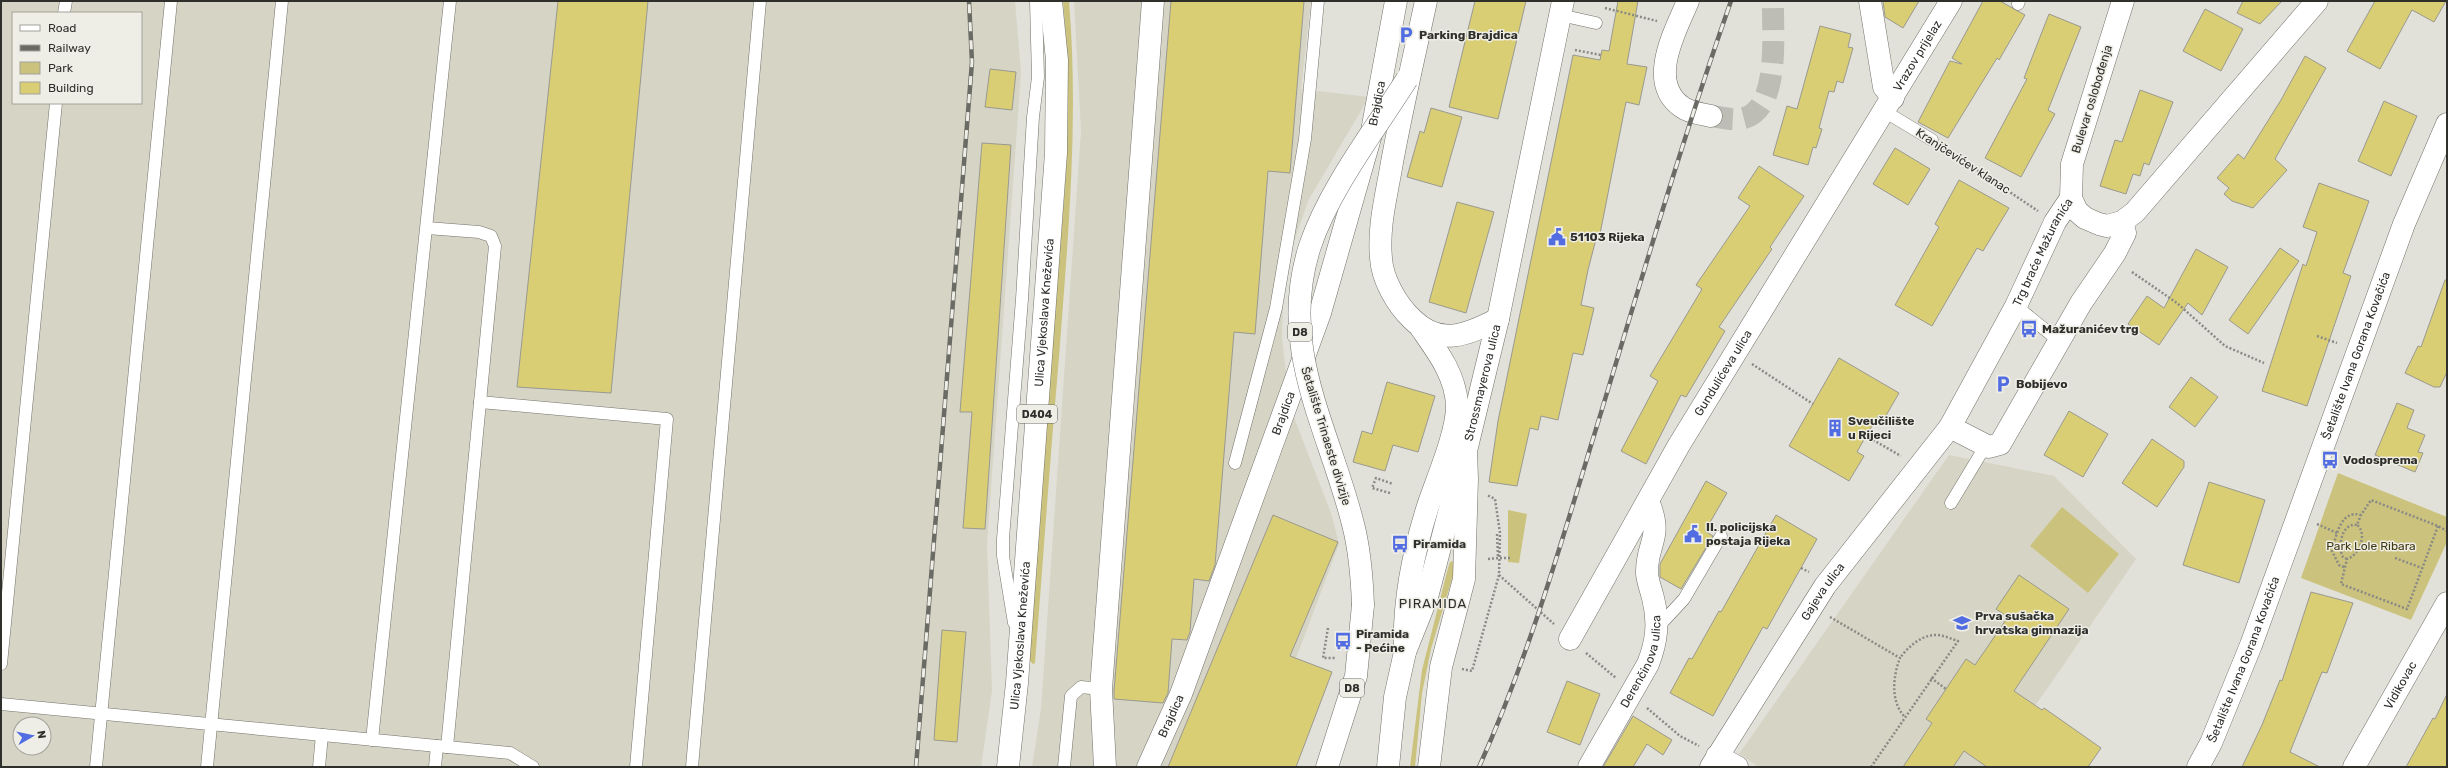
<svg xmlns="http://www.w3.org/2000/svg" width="2448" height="768" viewBox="0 0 2448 768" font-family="Rubik,sans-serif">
  <rect width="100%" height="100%" fill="#e1e1d9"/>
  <g fill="#d6d4c5" fill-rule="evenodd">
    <path d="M1,1H1015L1021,73L987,544L992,691L981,767H1ZM13,13H141V103H13ZM20,724H44V748H20Z"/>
    <polygon points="1074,1 1311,1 1301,89 1369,97 1308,201 1291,250 1283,295 1282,338 1290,407 1331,513 1339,544 1303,640 1253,767 1032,767 1041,709 1081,131"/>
    <polygon points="1949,455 2054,476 2136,559 2049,686 1991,767 1759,767 1739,754"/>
  </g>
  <g fill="#cbc27d">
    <path d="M1063,1H1069C1079,121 1068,238 1059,357C1050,459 1043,561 1035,663L1033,664L1030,661L1029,646L1065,185L1068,65Z"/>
    <polygon points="2338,473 2447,517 2447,542 2411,620 2301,578"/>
    <polygon points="2062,507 2119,554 2088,593 2030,546"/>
    <polygon points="1508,510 1527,514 1519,563 1508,562"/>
    <polygon points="1453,561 1454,572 1431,649 1422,693 1415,767 1410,767 1422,670 1448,568 1450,562"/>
  </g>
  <g fill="#dace74" stroke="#999991">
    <polygon points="558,1 648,1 611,393 517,387"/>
    <polygon points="1171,1 1304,1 1290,173 1268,171 1255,334 1234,332 1215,565 1209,581 1194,579 1190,632 1187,640 1172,639 1168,693 1163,703 1114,699 1114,691"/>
    <polygon points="1475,1 1526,1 1498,119 1449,107"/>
    <polygon points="1618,1 1638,1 1627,64 1647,67 1639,105 1626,102 1599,239 1596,239 1588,270 1581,305 1594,308 1583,355 1573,353 1558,420 1541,416 1538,430 1530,428 1517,486 1489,482 1498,421 1573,55 1600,60 1602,50 1609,51"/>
    <polygon points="1883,1 1919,1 1903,28 1885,17"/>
    <polygon points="1983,1 2000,1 2025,15 1999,60 1997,58 1948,138 1918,122 1950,61 1962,64 1952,58"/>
    <polygon points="2243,1 2282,1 2260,24 2237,13"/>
    <polygon points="2375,1 2446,1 2434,22 2412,10 2380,69 2347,51"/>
    <polygon points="2205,9 2243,29 2221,71 2183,51"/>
    <polygon points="2049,14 2081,27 2048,110 2055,114 2021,177 1985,158 2027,79 2024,78"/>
    <polygon points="1820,26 1851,34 1848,47 1853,48 1843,83 1837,81 1834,92 1829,91 1819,128 1822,129 1816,148 1813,147 1808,165 1773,155 1787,106 1797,109"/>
    <polygon points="2305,56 2326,68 2275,159 2287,170 2253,208 2232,201 2224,194 2229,188 2217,178 2238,154 2244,159 2281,100"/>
    <polygon points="990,69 1016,72 1012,110 985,107"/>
    <polygon points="2140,90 2173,102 2149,165 2144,163 2140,176 2133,174 2126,194 2100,186 2115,140 2122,142"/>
    <polygon points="2384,101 2417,116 2391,176 2358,161"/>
    <polygon points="1431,108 1462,117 1442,187 1407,177 1420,131 1424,133"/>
    <polygon points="982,143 1011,145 985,529 963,528 972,412 960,412"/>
    <polygon points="1895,148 1930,169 1908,205 1873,184"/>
    <polygon points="1759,166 1804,196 1770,247 1772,249 1719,327 1725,331 1686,397 1681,395 1646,464 1621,451 1658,381 1650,376 1702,289 1696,285 1750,206 1738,198"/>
    <polygon points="1959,180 2009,208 1983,251 1977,248 1932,326 1895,305 1939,227 1935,224"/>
    <polygon points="2319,183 2369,201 2343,273 2351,276 2307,406 2262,391 2303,264 2306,266 2317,232 2303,227"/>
    <polygon points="1457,202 1494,212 1466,313 1429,302"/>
    <polygon points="2280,248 2299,261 2248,334 2229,320"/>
    <polygon points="2196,249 2228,267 2202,315 2188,303 2159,345 2128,324 2147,296 2164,308"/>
    <polygon points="2445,280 2447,280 2447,372 2440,387 2434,387 2405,373 2418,346 2421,347"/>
    <polygon points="1839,358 1899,393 1884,419 1878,416 1866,436 1857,452 1864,456 1849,481 1789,446"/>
    <polygon points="2191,377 2218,397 2195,427 2169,407"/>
    <polygon points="1387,382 1435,396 1418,452 1393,445 1385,471 1353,462 1362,431 1372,434"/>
    <polygon points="2397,403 2414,410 2407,428 2425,435 2418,452 2423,453 2415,472 2375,455"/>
    <polygon points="2069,411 2108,434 2083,477 2044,455"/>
    <polygon points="2152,439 2184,461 2184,467 2157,507 2122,483"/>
    <polygon points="1706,481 1727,493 1705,531 1713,536 1681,589 1660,577 1660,564"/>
    <polygon points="2209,482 2265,500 2239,583 2183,565"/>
    <polygon points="1273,515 1338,542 1290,656 1332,672 1296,767 1168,767"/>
    <polygon points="1776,515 1817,539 1767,629 1763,627 1713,716 1670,693 1689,658 1692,659 1719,611 1721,612"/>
    <polygon points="2019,575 2069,609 2014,691 2042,710 2044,708 2101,748 2088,767 1987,767 1964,751 1953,767 1903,767 1932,723 1926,719 1966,659 1975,665 2008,617 1996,609"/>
    <polygon points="2311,592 2353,603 2327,673 2322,672 2290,752 2320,767 2242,767 2262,725 2280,680 2282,681"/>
    <polygon points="942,630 966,632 957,742 934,740"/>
    <polygon points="1567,681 1600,694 1580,745 1547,732"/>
    <polygon points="2447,694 2447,767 2406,767 2433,718 2435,719"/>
    <polygon points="1633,716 1672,740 1663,755 1647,744 1633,767 1603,767"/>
  </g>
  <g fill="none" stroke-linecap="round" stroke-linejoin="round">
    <path stroke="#bdbdb6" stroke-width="22" stroke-dasharray="22 11" stroke-linecap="butt" d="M1711,116C1720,117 1730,120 1739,119C1782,115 1772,30 1773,1"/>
    <g stroke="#73726b" stroke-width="13">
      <g id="service">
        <polyline points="2018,4 2019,1"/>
        <polyline points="64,13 66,1"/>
        <polyline points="1560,15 1596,23"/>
        <polyline points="1884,111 1932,140"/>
        <polyline points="427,228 479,232 491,236 495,246 447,747"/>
        <polyline points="2016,306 2059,341"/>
        <polyline points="480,402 667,419 636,767"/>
        <polyline points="1235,463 1276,308 1305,139 1318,1"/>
        <polyline points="1951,503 1986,445"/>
        <polyline points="1014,623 1003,556 1003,539 1022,299 1033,117 1038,77 1036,1"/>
        <polyline points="1658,627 1684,599 1721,536"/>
        <polyline points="1,664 56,103"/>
        <polyline points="1,704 510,753 533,767"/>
        <polyline points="372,740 450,1"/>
        <polyline points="96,767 171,1"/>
        <polyline points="207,767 282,1"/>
        <polyline points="319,767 322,735"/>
        <polyline points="435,767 437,746"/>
        <polyline points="692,767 760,1"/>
        <polyline points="1064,767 1071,696 1081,687 1101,689"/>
      </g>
    </g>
    <g stroke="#73726b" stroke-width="23">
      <g id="minor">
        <polyline points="1870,1 1884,87 1893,98"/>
        <polyline points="1950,427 1989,447 2000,444 2081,303 2115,253 2125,233 2122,222"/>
        <path id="s1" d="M1570,639L1679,445L1951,1"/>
        <polyline points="1717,756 1737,767"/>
        <polyline points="1105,767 1101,689 1153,1"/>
        <path id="s2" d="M1148,767L1181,694L1320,313L1372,131L1396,1"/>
        <path id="s3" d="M1589,767L1648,664C1657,641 1659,622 1653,598C1651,590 1648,582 1647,574C1646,542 1664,539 1648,501"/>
        <path id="s4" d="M1711,767L1825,586L1950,427L2016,306L2055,222L2071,198"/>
        <path id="s5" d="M2354,767L2447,603"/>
      </g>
    </g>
    <g stroke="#73726b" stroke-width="23">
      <g id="tertiary">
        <path d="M1688,1C1676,30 1646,82 1682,107C1690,113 1702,114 1711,116"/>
        <polyline points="2123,1 2072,164 2071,198 2077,211 2085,218 2099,224 2107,226 2122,222 2135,212 2317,1"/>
        <path id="s6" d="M2198,767L2211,743L2251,645L2404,224L2447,124"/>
      </g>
    </g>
    <g stroke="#73726b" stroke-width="23">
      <g id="secondary">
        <path d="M1405,652C1403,603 1413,553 1428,506C1437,479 1458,431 1457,404C1455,374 1437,351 1421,328"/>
        <polyline points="1388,767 1395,697 1405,652 1427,597 1463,459"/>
      </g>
    </g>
    <g stroke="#73726b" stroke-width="23">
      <g id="primary">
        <path d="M1426,1C1414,57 1401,112 1391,168C1386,197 1378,228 1381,258C1382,279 1397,305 1412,319C1440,347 1467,335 1498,319"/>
        <path id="s7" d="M1008,767L1017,683L1056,153L1057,60L1051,1"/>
        <polyline points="1327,767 1356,676 1363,605"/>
        <path id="s8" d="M1429,767L1441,667L1464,579L1467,479L1466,451L1498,319L1563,1"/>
      </g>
    </g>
    <g stroke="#8a8a85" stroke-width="2.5" stroke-dasharray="2 2" stroke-linecap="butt">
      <polyline points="1605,8 1657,21"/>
      <polyline points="1575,50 1601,55"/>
      <polyline points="1944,148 2038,211"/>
      <polyline points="2132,272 2177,303 2225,346 2264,363"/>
      <polyline points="2317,336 2337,343"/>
      <polyline points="1752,364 1813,404"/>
      <polyline points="1866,436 1901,456"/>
      <polyline points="1390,493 1372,488 1376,478 1393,484"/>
      <polyline points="2317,524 2337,533"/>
      <path d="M2438,526L2407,609L2341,584L2347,559C2359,556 2368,533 2357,525L2361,515L2371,500L2438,526L2447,531"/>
      <polyline points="1500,558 1511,558"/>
      <polyline points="2395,558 2422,568"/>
      <polyline points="1488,559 1498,558 1497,533"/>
      <path d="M2347,559L2343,557C2337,547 2342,522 2357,525"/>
      <path d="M2344,567L2339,565L2332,551C2336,537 2340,509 2361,515"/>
      <polyline points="1801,568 1809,572"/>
      <polyline points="1499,575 1554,624"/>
      <path d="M1830,617L1900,658C1893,676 1890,702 1905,717"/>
      <polyline points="1328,628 1323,658 1335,658"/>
      <polyline points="1586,653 1616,678"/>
      <polyline points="1462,669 1472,671 1499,575 1500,533 1495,499 1487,495"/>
      <polyline points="1931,678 1946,689"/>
      <polyline points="1647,708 1680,736 1699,746"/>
      <path d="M1871,767L1958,641C1951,639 1944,635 1936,635C1921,635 1908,647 1900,658"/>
    </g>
    <use href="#service" stroke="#fff" stroke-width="12"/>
    <use href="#minor" stroke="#fff" stroke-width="22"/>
    <use href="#tertiary" stroke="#fff" stroke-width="22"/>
    <use href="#secondary" stroke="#fff" stroke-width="22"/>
    <use href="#primary" stroke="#fff" stroke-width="22"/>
    <g stroke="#6b6b66" stroke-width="4.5">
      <g id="rail">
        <polyline points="916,767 972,62 969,1"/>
        <path d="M1479,767C1526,663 1559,551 1592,442C1637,295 1680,146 1731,1"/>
      </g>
    </g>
    <use href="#rail" stroke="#efeee6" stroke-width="3" stroke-dasharray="9" stroke-linecap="butt"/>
    <g stroke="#73726b" stroke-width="23" stroke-linecap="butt">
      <path id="primary-bridge" d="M1363,605C1362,578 1360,551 1353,524C1329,428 1277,348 1310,246C1329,189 1375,130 1407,79"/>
    </g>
    <use href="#primary-bridge" stroke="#fff" stroke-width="22"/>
  </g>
  <defs>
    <g id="parking-bare" transform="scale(1.38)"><path d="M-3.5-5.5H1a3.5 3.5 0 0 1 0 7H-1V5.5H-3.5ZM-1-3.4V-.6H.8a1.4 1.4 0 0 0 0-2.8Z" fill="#526ce1" stroke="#efeee6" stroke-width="2.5" paint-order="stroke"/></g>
    <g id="civic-bare" transform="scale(1.38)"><path d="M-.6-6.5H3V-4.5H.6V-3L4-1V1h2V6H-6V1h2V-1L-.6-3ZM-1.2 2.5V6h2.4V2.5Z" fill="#526ce1" stroke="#efeee6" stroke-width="2.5" paint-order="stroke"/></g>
    <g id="bus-bare" transform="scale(1.38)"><path d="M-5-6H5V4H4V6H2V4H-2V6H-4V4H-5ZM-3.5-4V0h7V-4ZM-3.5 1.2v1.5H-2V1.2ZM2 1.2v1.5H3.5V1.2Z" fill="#526ce1" stroke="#efeee6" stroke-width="2.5" paint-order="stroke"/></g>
    <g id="building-bare" transform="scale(1.38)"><path d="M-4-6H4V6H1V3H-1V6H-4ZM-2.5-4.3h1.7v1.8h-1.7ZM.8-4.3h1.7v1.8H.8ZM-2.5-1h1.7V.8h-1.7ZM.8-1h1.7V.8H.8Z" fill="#526ce1" stroke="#efeee6" stroke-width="2.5" paint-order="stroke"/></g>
    <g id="school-bare" transform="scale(1.38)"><path d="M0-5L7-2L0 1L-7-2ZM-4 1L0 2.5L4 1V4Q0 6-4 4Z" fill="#526ce1" stroke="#efeee6" stroke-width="2.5" paint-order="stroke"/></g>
  </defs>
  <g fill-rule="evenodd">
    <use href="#parking-bare" x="1406" y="35"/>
    <use href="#civic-bare" x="1557" y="237"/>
    <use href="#bus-bare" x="2029" y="329"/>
    <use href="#parking-bare" x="2003" y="384"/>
    <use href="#building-bare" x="1835" y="428"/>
    <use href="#bus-bare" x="2330" y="460"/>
    <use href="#civic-bare" x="1693" y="534"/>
    <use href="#bus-bare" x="1400" y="544"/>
    <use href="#school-bare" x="1962" y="623"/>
    <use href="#bus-bare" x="1343" y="641"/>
  </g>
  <g text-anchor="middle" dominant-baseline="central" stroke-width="3" stroke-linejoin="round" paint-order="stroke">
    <g fill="#efeee6" stroke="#696864" stroke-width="1">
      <rect x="1288" y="323" width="24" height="18" rx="3"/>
      <rect x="1017" y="405" width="40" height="18" rx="3"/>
      <rect x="1340" y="679" width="24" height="18" rx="3"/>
    </g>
    <g font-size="11" font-weight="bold" fill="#2f2f2c">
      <text x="1300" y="332">D8</text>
      <text x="1037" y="414">D404</text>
      <text x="1352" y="688">D8</text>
    </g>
    <g font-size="12" font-weight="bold" fill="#2f2f2c" stroke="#efeee6" text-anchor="start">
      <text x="1419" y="35">Parking Brajdica</text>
      <text x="1570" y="237">51103 Rijeka</text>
      <text x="2042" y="329">Mažuranićev trg</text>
      <text x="2016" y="384">Bobijevo</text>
      <text x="1848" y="421">Sveučilište<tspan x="1848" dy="14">u Rijeci</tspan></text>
      <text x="2343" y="460">Vodosprema</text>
      <text x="1706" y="527">II. policijska<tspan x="1706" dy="14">postaja Rijeka</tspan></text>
      <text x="1413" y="544">Piramida</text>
      <text x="1975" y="616">Prva sušačka<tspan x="1975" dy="14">hrvatska gimnazija</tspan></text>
      <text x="1356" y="634">Piramida<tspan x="1356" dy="14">- Pećine</tspan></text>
    </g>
    <g font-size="12" fill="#2f2f2c" stroke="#efeee6">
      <text stroke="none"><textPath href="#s1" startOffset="679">Vrazov prijelaz</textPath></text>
      <text transform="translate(2092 99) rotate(-73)">Bulevar oslobođenja</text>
      <text stroke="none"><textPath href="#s2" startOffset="703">Brajdica</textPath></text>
      <text transform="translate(1963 161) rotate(33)">Kranjčevićev klanac</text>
      <text stroke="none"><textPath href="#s4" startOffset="614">Trg braće Mažuranića</textPath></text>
      <text stroke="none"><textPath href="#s7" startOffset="456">Ulica Vjekoslava Kneževića</textPath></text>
      <text stroke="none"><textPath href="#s6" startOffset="441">Šetalište Ivana Gorana Kovačića</textPath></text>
      <text stroke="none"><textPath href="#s1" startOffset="307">Gundulićeva ulica</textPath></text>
      <text stroke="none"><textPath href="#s8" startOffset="390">Strossmayerova ulica</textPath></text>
      <text stroke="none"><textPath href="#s2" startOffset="379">Brajdica</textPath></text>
      <text transform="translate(1326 436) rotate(73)">Šetalište Trinaeste divizije</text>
      <text stroke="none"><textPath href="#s4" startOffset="208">Gajeva ulica</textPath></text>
      <text stroke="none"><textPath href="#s7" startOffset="132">Ulica Vjekoslava Kneževića</textPath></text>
      <text stroke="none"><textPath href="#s6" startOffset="117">Šetalište Ivana Gorana Kovačića</textPath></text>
      <text stroke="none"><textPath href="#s3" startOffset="119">Derenčinova ulica</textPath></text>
      <text stroke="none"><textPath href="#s5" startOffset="94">Vidikovac</textPath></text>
      <text stroke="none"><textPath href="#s2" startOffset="56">Brajdica</textPath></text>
    </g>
    <g font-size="12" fill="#3d3811" stroke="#efeee6">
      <text x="2371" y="546">Park Lole Ribara</text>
    </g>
    <g font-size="13" letter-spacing="1" fill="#2f2f2c" stroke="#efeee6">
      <text x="1433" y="603">PIRAMIDA</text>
    </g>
  </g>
  <rect width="2448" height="768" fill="none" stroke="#2f2f2c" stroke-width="4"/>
  <rect x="12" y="12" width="130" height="92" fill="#efeee6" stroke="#a2a29c"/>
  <rect x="20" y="25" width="20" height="6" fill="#ffffff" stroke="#a2a29c"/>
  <text x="48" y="32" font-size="12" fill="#2f2f2c">Road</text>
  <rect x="20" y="45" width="20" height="6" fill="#6b6b66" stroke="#a2a29c"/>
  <text x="48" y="52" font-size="12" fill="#2f2f2c">Railway</text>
  <rect x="20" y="62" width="20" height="12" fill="#cbc27d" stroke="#a2a29c"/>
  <text x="48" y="72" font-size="12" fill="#2f2f2c">Park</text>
  <rect x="20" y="82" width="20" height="12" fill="#dace74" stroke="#a2a29c"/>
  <text x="48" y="92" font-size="12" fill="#2f2f2c">Building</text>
  <g transform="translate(32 736) rotate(81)"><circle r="19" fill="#efeee6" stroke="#a2a29c"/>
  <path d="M0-3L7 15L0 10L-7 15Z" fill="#526ce1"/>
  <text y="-6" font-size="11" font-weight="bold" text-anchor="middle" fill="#2f2f2c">N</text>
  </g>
</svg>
